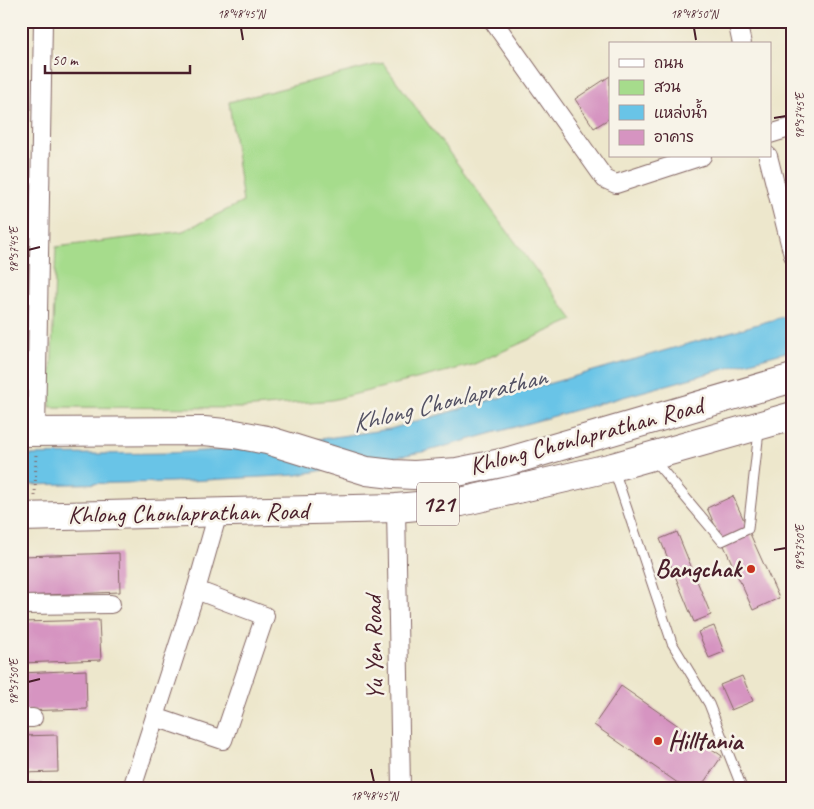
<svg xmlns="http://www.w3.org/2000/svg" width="814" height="809" viewBox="0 0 814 809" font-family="Caveat,'Playpen Sans Thai',sans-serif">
  <rect width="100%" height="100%" fill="#f7f3e8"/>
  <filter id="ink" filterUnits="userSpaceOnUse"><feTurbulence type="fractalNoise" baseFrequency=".02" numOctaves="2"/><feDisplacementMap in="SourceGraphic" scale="10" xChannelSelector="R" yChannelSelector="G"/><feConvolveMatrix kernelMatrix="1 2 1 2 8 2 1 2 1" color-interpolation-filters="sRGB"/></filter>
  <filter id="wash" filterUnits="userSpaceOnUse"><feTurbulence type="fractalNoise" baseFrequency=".0096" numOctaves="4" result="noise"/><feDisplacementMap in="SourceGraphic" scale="20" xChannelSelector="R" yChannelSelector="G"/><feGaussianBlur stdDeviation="1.12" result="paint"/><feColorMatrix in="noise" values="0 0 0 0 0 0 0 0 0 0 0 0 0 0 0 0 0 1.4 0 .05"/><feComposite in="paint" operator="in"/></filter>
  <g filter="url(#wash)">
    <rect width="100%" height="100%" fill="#ede7cc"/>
    <polygon fill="#a6dc8c" stroke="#787e5c" points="383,63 573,320 472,365 332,400 243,408 50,407 56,247 183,231 243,202 229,102"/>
    <polygon fill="#69c4e7" stroke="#5a7289" points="793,314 793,350 428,451 297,475 171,482 21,485 21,455 168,453 257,448 390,429"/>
    <g id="blocks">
      <g fill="#d694c1">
        <polygon points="665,21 698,21 698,22 666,29"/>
        <polygon points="610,76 610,118 594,128 575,99"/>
        <polygon points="733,496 779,598 753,610 707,508"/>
        <polygon points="677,532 711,615 694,622 660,539"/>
        <polygon points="119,553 120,592 21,596 21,556"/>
        <polygon points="99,620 101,660 21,663 21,622"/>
        <polygon points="714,626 724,652 709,658 698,632"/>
        <polygon points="86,670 87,709 21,711 21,673"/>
        <polygon points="742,676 753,701 731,710 720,685"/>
        <polygon points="621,686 722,756 700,788 685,788 594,725"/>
        <polygon points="57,735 58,772 21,773 21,736"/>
        <polygon points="21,783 42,783 43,788 21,788"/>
      </g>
    </g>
  </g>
  <g filter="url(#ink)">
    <use href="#blocks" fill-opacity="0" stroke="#836563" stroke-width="1"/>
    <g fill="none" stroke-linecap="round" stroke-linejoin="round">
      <g stroke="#836563" stroke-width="11">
        <g id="service">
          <polyline points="653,459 722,541 748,529 759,431"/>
          <polyline points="614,470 672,643 709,704 742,788"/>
        </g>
      </g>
      <g stroke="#836563" stroke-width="20">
        <g id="minor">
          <polyline points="493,21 605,179 616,184 702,156"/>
          <polyline points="737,21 742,44"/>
          <polyline points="770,134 793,127"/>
          <polyline points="768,156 793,255"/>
          <polyline points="36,432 43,21"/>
          <polyline points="396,508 401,788"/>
          <polyline points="21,605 111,604"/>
          <polyline points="155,717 223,740 265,616 196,590"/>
          <polyline points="21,718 33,718"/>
          <polyline points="132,788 196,590 218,513"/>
        </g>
      </g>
      <g stroke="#836563" stroke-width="30">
        <g id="primary">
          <polyline points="21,432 204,431 235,434 267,440 367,471 393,474 414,475 457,472 506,462 793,378"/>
          <polyline points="21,517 396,508 461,502 613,467 793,416"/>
        </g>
      </g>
      <polyline stroke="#836563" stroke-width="3" stroke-dasharray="1 4" stroke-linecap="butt" points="35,496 36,454"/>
      <use href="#service" stroke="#fff" stroke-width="9"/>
      <use href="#minor" stroke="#fff" stroke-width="18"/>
      <use href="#primary" stroke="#fff" stroke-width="28"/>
    </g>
  </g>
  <path fill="none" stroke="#4a1f2b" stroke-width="2" d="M241,28L243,40M694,28L696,40M774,118L786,116M28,250L40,247M774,550L786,548M28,682L40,679M371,769L374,782"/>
  <g fill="#c8321e" stroke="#f7f3e8" stroke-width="2">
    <circle cx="751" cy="569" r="5"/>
    <circle cx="658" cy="741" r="5"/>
  </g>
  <g text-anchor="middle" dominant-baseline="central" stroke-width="5" stroke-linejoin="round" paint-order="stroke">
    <rect fill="#f7f3e8" stroke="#7e5f64" stroke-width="1" x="417" y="482.5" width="42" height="43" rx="4"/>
    <g font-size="24" font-weight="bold" fill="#4a1f2b">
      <text x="438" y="504">121</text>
    </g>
    <g font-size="25" fill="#4a1f2b" stroke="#f7f3e8">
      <text transform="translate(586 436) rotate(-15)">Khlong Chonlaprathan Road</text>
      <text transform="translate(188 513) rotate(-1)">Khlong Chonlaprathan Road</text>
      <text transform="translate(374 648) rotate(-91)">Yu Yen Road</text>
    </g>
    <g font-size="25" font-weight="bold" fill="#4a1f2b" stroke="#f7f3e8" text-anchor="end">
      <text x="741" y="569">Bangchak</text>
      <text x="668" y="741" text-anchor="start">Hilltania</text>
    </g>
    <g font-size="26" font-style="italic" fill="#535163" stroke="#f7f3e8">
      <text transform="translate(449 400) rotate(-14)">Khlong Chonlaprathan</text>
    </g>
  </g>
  <rect width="814" height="809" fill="none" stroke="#f7f3e8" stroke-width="55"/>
  <rect x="609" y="42" width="162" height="115" fill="#f7f3e8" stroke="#b29e9c"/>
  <rect x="619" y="59" width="25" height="8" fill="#ffffff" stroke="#b29e9c"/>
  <text x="654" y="68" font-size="15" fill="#4a1f2b">ถนน</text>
  <rect x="619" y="80" width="25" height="15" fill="#a6dc8c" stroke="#b29e9c"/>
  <text x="654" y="92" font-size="15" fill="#4a1f2b">สวน</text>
  <rect x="619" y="105" width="25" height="15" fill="#69c4e7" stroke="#b29e9c"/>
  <text x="654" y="118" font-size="15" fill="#4a1f2b">แหล่งน้ำ</text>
  <rect x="619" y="130" width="25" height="15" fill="#d694c1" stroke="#b29e9c"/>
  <text x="654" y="142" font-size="15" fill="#4a1f2b">อาคาร</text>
  <path d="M45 65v8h145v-8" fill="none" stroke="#4a1f2b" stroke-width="2.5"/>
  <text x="52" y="65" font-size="15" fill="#4a1f2b" stroke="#f7f3e8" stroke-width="4" paint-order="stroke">50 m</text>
  <rect x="28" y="28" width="758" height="754" fill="none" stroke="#4a1f2b" stroke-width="2"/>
  <g font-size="12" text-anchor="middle" fill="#4a1f2b">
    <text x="241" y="18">18°48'45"N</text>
    <text x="694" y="18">18°48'50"N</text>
    <text transform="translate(800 116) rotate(-90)" y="4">98°57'45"E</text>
    <text transform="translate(14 250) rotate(-90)" y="4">98°57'45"E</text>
    <text transform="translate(800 548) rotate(-90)" y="4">98°57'50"E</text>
    <text transform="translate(14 682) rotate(-90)" y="4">98°57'50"E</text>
    <text x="374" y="800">18°48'45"N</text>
  </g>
</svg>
